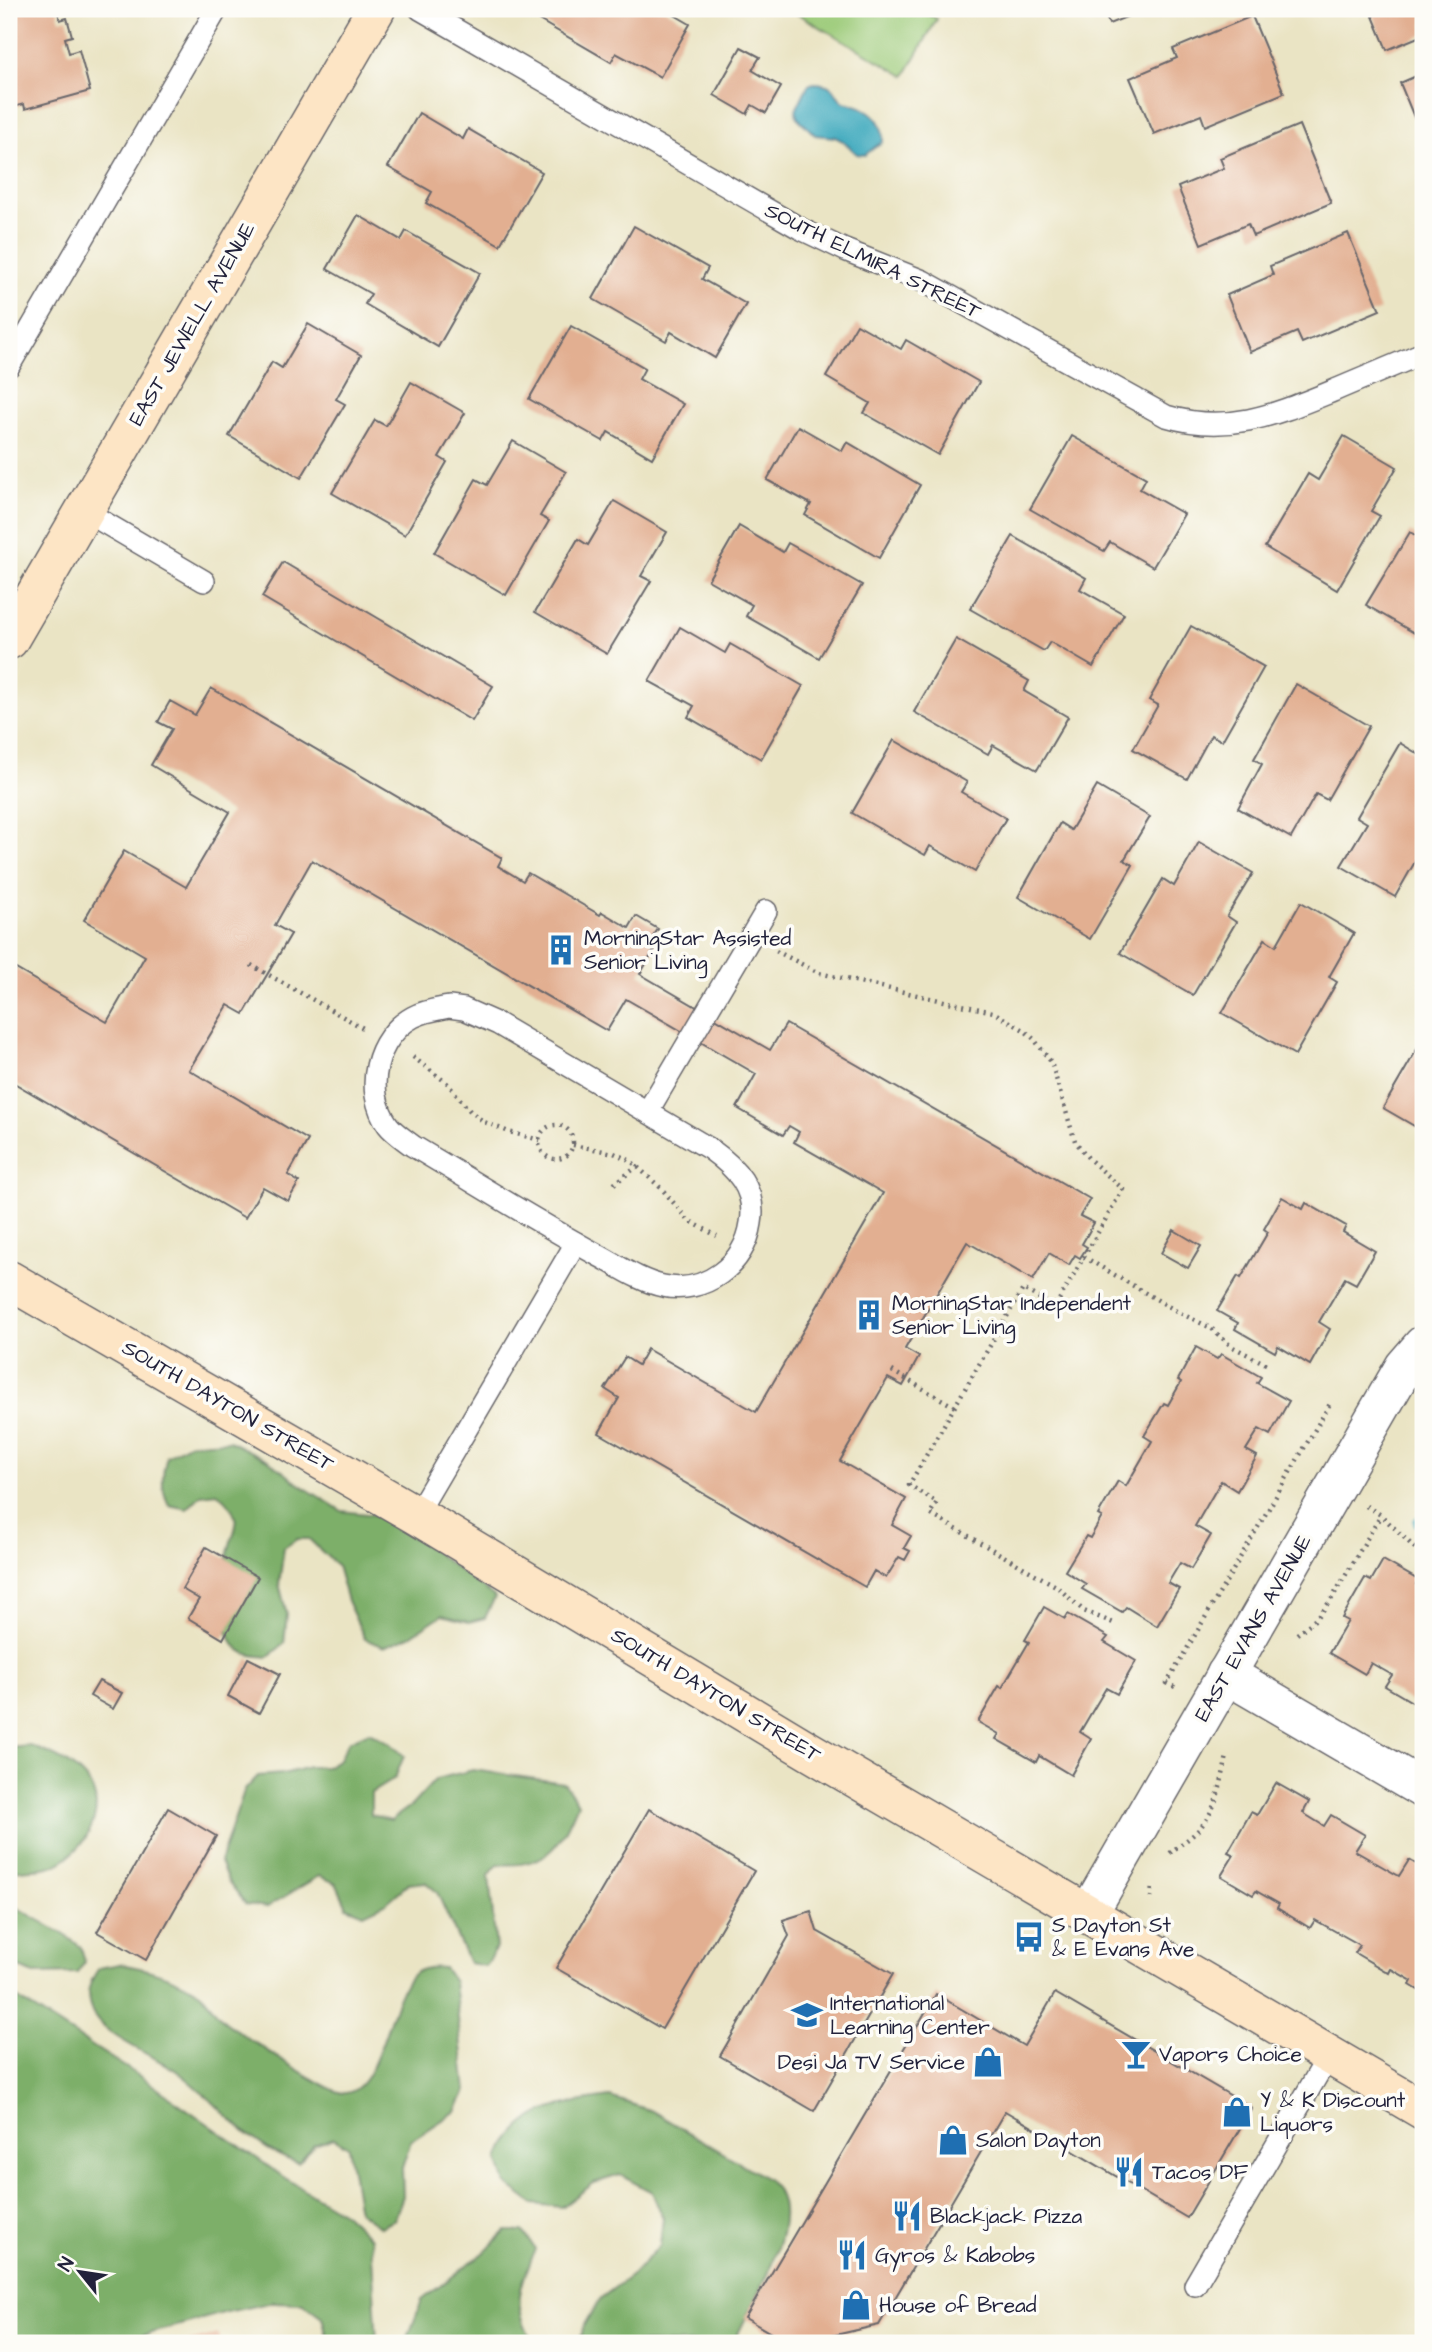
<svg xmlns="http://www.w3.org/2000/svg" width="1432" height="2352" viewBox="0 0 1432 2352" font-family="'Architects Daughter',sans-serif">
  <rect width="100%" height="100%" fill="#fdfcf7"/>
  <filter id="ink" filterUnits="userSpaceOnUse"><feTurbulence type="fractalNoise" baseFrequency=".0143" numOctaves="2"/><feDisplacementMap in="SourceGraphic" scale="14" xChannelSelector="R" yChannelSelector="G"/><feConvolveMatrix kernelMatrix="1 2 1 2 8 2 1 2 1" color-interpolation-filters="sRGB"/></filter>
  <filter id="wash" filterUnits="userSpaceOnUse"><feTurbulence type="fractalNoise" baseFrequency=".00686" numOctaves="4" result="noise"/><feDisplacementMap in="SourceGraphic" scale="28" xChannelSelector="R" yChannelSelector="G"/><feGaussianBlur stdDeviation="1.57" result="paint"/><feColorMatrix in="noise" values="0 0 0 0 0 0 0 0 0 0 0 0 0 0 0 0 0 1.4 0 .05"/><feComposite in="paint" operator="in"/></filter>
  <g filter="url(#wash)">
    <rect width="100%" height="100%" fill="#eae4c4"/>
    <polygon fill="#9ccb79" stroke="#5f765a" stroke-width="2" points="789,9 919,9 937,19 905,76"/>
    <g fill="#7daf69" stroke="#506852" stroke-width="2">
      <path d="M229,1441L268,1460L302,1486L342,1511L375,1515L417,1539L495,1597L485,1618L469,1622L442,1615L410,1636L384,1647L365,1639L347,1601L337,1566L309,1539H297L284,1548L279,1584L287,1614L284,1644L267,1657C260,1656 251,1656 245,1653C213,1638 222,1572 230,1545C231,1539 236,1531 236,1524C235,1510 229,1501 217,1493L201,1495L187,1509L169,1505C160,1488 162,1474 167,1456L190,1443Z"/>
      <path d="M369,1732L390,1743L404,1756L395,1778L371,1793V1815L391,1820L412,1805L436,1779L473,1770L564,1783L578,1803C561,1845 547,1869 498,1864L489,1875L496,1948L485,1966L469,1963L437,1892L425,1882L408,1884L385,1904L364,1914L347,1907L336,1883L319,1876L267,1907L246,1904L228,1881L220,1862L244,1791L258,1776L283,1774L309,1767H326L339,1759L349,1741Z"/>
      <path d="M30,1746C71,1760 114,1785 88,1834C81,1847 66,1861 52,1866C38,1871 22,1867 9,1873V1748Z"/>
      <polygon points="9,1903 65,1935 81,1947 85,1962 77,1973 34,1974 9,1963"/>
      <path d="M120,1964C145,1968 179,1978 200,1993C209,2000 215,2013 224,2021C239,2033 328,2092 343,2093C380,2095 388,1996 413,1974C422,1967 434,1967 444,1968L454,1982L466,2091L456,2111L411,2141L402,2168L403,2196L394,2220L380,2227L359,2212L348,2147L334,2138L314,2145L298,2163C248,2148 216,2098 175,2070C155,2057 106,2036 95,2017C84,1998 87,1985 99,1968Z"/>
      <polygon points="9,1993 144,2079 285,2178 345,2214 371,2238 377,2343 329,2343 322,2317 303,2303 273,2302 227,2312 115,2343 9,2343"/>
      <path d="M610,2097L652,2111L767,2179C771,2184 778,2190 780,2196C795,2234 754,2299 738,2334L731,2343H580L583,2328L601,2298L633,2274L660,2245L663,2218L652,2192L620,2175L594,2183L562,2207L533,2204L506,2184L498,2159C520,2108 561,2104 610,2097Z"/>
      <path d="M506,2231H523L535,2249C520,2290 510,2303 534,2343H406L422,2300L488,2249Z"/>
    </g>
    <path fill="#3da9bd" stroke="#30667c" stroke-width="2" d="M814,83C836,84 830,90 844,102C865,106 884,116 883,141L865,155L857,154L843,141L835,137L815,135L797,117L796,110L808,85Z"/>
    <g fill="none" stroke-linecap="round" stroke-linejoin="round">
      <polyline stroke="#3da9bd" stroke-width="12" points="1419,1522 1423,1526"/>
    </g>
    <g id="blocks">
      <g fill="#e2af91">
        <polygon points="9,9 57,9 60,20 67,18 72,36 65,38 69,53 79,50 90,91 25,109 24,104 10,108"/>
        <polygon points="543,9 664,9 690,24 660,77 616,53 611,62 537,19"/>
        <polygon points="1103,9 1146,9 1109,24"/>
        <polygon points="1158,9 1177,9 1161,16"/>
        <polygon points="1370,9 1423,9 1423,35 1387,50"/>
        <polygon points="1252,16 1284,93 1205,126 1201,115 1154,134 1130,78 1177,58 1173,49"/>
        <polygon points="741,47 760,57 752,70 781,87 766,113 752,105 747,114 714,95"/>
        <polygon points="1423,73 1423,139 1400,83"/>
        <polygon points="419,113 463,139 468,129 542,172 500,245 426,203 432,192 388,167"/>
        <polygon points="1299,125 1331,203 1253,236 1248,224 1201,244 1178,187 1224,168 1220,158"/>
        <polygon points="358,215 401,240 406,231 480,273 438,347 365,304 371,294 327,269"/>
        <polygon points="634,226 708,268 702,279 746,304 715,358 671,332 666,341 593,299"/>
        <polygon points="1348,233 1380,310 1302,343 1297,332 1250,352 1227,295 1273,275 1270,266"/>
        <polygon points="308,324 361,355 336,399 345,404 301,478 229,436 272,362 282,368"/>
        <polygon points="857,324 901,349 906,340 979,382 938,455 864,413 870,403 826,377"/>
        <polygon points="571,326 645,368 639,379 683,404 652,458 608,432 603,441 529,399"/>
        <polygon points="411,382 465,413 439,457 447,462 405,535 332,493 375,420 386,426"/>
        <polygon points="798,426 842,451 847,442 920,485 879,558 805,515 811,504 767,480"/>
        <polygon points="1072,436 1146,478 1140,489 1184,514 1153,567 1110,542 1104,551 1030,509"/>
        <polygon points="1344,436 1397,467 1371,511 1380,516 1337,590 1265,547 1308,474 1318,480"/>
        <polygon points="513,441 566,472 540,516 549,521 506,595 434,553 476,479 487,485"/>
        <polygon points="614,501 667,532 641,576 651,581 607,654 535,612 578,539 588,545"/>
        <polygon points="739,526 783,552 788,543 862,585 819,658 746,616 752,605 708,580"/>
        <polygon points="1410,532 1420,538 1423,533 1423,638 1366,605"/>
        <polygon points="1013,536 1086,578 1080,589 1124,614 1093,667 1050,642 1044,651 970,609"/>
        <polygon points="283,562 493,686 472,721 262,597"/>
        <polygon points="1191,626 1264,667 1222,741 1211,735 1187,779 1133,749 1158,705 1149,700"/>
        <polygon points="680,627 725,653 730,644 803,686 761,759 688,717 694,706 649,681"/>
        <polygon points="956,639 1029,681 1024,691 1068,717 1037,770 993,745 988,754 914,712"/>
        <polygon points="1296,684 1369,726 1327,800 1316,794 1291,838 1238,808 1262,764 1254,759"/>
        <polygon points="211,688 502,858 498,866 523,881 528,873 600,915 602,912 629,928 636,916 658,929 651,940 658,944 640,974 770,1050 786,1024 1090,1199 1080,1216 1094,1223 1082,1244 1087,1247 1080,1258 1075,1255 1069,1265 1049,1253 1033,1280 967,1242 905,1349 919,1357 903,1386 888,1378 840,1461 906,1499 892,1525 911,1536 904,1548 910,1551 905,1560 899,1557 886,1578 874,1571 865,1587 599,1433 619,1398 605,1389 625,1357 638,1365 647,1349 756,1412 883,1193 794,1142 799,1132 789,1126 783,1135 737,1108 756,1074 626,999 607,1031 312,860 275,925 291,934 244,1014 228,1005 189,1070 308,1140 288,1175 299,1182 288,1201 263,1187 245,1218 9,1080 9,965 107,1022 145,956 84,920 124,851 186,887 230,812 151,765 172,729 158,722 170,701 195,715"/>
        <polygon points="894,740 967,782 961,792 1006,818 975,872 930,846 925,855 852,813"/>
        <polygon points="1400,743 1423,757 1423,855 1420,853 1395,897 1341,866 1367,823 1357,817"/>
        <polygon points="1097,786 1150,817 1124,860 1133,865 1090,939 1018,897 1060,823 1071,830"/>
        <polygon points="1199,842 1253,873 1227,916 1236,922 1193,995 1120,953 1163,879 1174,886"/>
        <polygon points="1301,902 1354,933 1329,977 1337,982 1295,1055 1222,1013 1265,939 1276,946"/>
        <polygon points="1423,1039 1423,1131 1383,1108"/>
        <polygon points="1282,1197 1303,1209 1306,1203 1346,1226 1343,1232 1375,1251 1356,1284 1345,1278 1319,1322 1330,1329 1310,1365 1278,1346 1275,1352 1235,1329 1238,1323 1217,1311 1238,1276 1241,1278 1268,1232 1264,1229"/>
        <polygon points="1174,1230 1201,1246 1188,1268 1161,1253"/>
        <polygon points="1196,1347 1217,1359 1221,1354 1261,1377 1257,1383 1289,1401 1270,1435 1259,1429 1246,1450 1257,1456 1237,1491 1221,1481 1195,1526 1211,1535 1191,1569 1180,1563 1168,1583 1179,1589 1157,1626 1126,1607 1122,1612 1082,1589 1086,1584 1065,1571 1086,1536 1090,1538 1102,1517 1098,1515 1118,1481 1126,1486 1152,1441 1144,1436 1164,1403 1168,1405 1181,1382 1178,1380"/>
        <polygon points="206,1547 258,1577 223,1639 188,1618 199,1599 182,1589"/>
        <polygon points="1383,1560 1418,1580 1416,1584 1423,1588 1423,1699 1419,1706 1385,1686 1392,1675 1371,1663 1365,1674 1329,1653 1348,1621 1342,1618 1365,1578 1371,1581"/>
        <polygon points="1044,1607 1065,1619 1068,1614 1108,1637 1104,1642 1136,1661 1117,1694 1106,1688 1080,1732 1091,1739 1071,1775 1039,1756 1036,1762 996,1739 999,1734 978,1722 999,1686 1002,1688 1029,1642 1025,1640"/>
        <polygon points="248,1658 280,1674 259,1713 228,1696"/>
        <polygon points="99,1681 122,1693 113,1709 90,1696"/>
        <polygon points="1276,1783 1309,1802 1303,1813 1324,1826 1331,1815 1365,1835 1355,1851 1399,1876 1409,1860 1423,1868 1423,1993 1410,1985 1412,1981 1391,1969 1389,1973 1355,1953 1360,1945 1315,1920 1310,1928 1277,1908 1279,1904 1256,1891 1253,1895 1221,1876 1234,1855 1228,1852 1251,1812 1257,1815"/>
        <polygon points="168,1808 216,1836 146,1960 97,1932"/>
        <polygon points="649,1809 754,1871 662,2029 556,1968"/>
        <polygon points="811,1911 817,1931 893,1974 814,2111 720,2056 789,1936 783,1920"/>
        <polygon points="1055,1993 1252,2108 1187,2218 1005,2111 879,2325 800,2343 788,2343 745,2318 936,1994 1024,2046"/>
        <polygon points="218,2334 221,2343 186,2343 185,2342"/>
      </g>
    </g>
  </g>
  <g filter="url(#ink)">
    <use href="#blocks" fill-opacity="0" stroke="#68666b" stroke-width="2"/>
    <g fill="none" stroke-linecap="round" stroke-linejoin="round">
      <g stroke="#68666b" stroke-width="24">
        <g id="lane">
          <path d="M420,9L801,229L845,250L923,281L1166,416C1229,435 1276,414 1333,391C1363,378 1393,366 1423,353"/>
          <polyline points="9,366 217,9"/>
          <polyline points="83,510 204,581"/>
          <path d="M449,1007L464,1009L498,1024L710,1149C735,1167 757,1189 751,1223C745,1265 704,1295 663,1286C639,1281 617,1265 596,1254C534,1220 474,1182 413,1146C404,1139 394,1133 388,1125C363,1090 376,1037 413,1017C424,1011 438,1009 449,1007Z"/>
          <polyline points="648,1111 766,911"/>
          <polyline points="416,1515 576,1243"/>
          <polyline points="1195,2285 1329,2055"/>
        </g>
      </g>
      <g stroke="#68666b" stroke-width="41">
        <g id="street">
          <polyline points="1226,1674 1423,1789"/>
          <polyline points="1088,1914 1404,1367 1423,1345"/>
        </g>
      </g>
      <g stroke="#68666b" stroke-width="41">
        <g id="secondary">
          <polyline points="9,640 376,9"/>
          <polyline points="9,1280 416,1515 809,1751 1423,2110"/>
        </g>
      </g>
      <g stroke="#68666b" stroke-width="4.5" stroke-dasharray="2 5" stroke-linecap="butt">
        <polyline points="776,951 819,973 993,1012 1024,1030 1034,1039 1051,1062 1075,1141 1089,1159 1123,1189 1055,1307 1023,1289 909,1485 937,1502 930,1514 1056,1586 1084,1611 1116,1624"/>
        <polyline points="251,965 363,1028"/>
        <polyline points="413,1057 447,1083 470,1111 484,1122 509,1132 540,1140"/>
        <circle cx="556" cy="1142" r="17"/>
        <polyline points="573,1145 614,1153 631,1161 662,1189 688,1220 717,1236"/>
        <polyline points="614,1184 638,1166"/>
        <polyline points="1084,1257 1178,1312 1211,1328 1231,1346 1268,1365"/>
        <polyline points="892,1371 955,1407"/>
        <polyline points="1366,1506 1381,1515 1423,1556"/>
        <polyline points="1297,1634 1317,1618 1331,1600 1381,1515"/>
        <polyline points="1175,1687 1167,1683 1331,1402"/>
        <path d="M1170,1853C1178,1846 1188,1840 1196,1832C1217,1812 1221,1783 1227,1756"/>
        <polyline points="1151,1898 1152,1885"/>
      </g>
      <use href="#lane" stroke="#fff" stroke-width="21"/>
      <use href="#street" stroke="#fff" stroke-width="38"/>
      <use href="#secondary" stroke="#fde5c5" stroke-width="38"/>
    </g>
  </g>
  <defs>
    <g id="building-bare" transform="scale(2.415)"><path d="M-4-6H4V6H1V3H-1V6H-4ZM-2.5-4.3h1.7v1.8h-1.7ZM.8-4.3h1.7v1.8H.8ZM-2.5-1h1.7V.8h-1.7ZM.8-1h1.7V.8H.8Z" fill="#1f6fb2" stroke="#fdfcf7" stroke-width="2.5" paint-order="stroke"/></g>
    <g id="bus-bare" transform="scale(2.415)"><path d="M-5-6H5V4H4V6H2V4H-2V6H-4V4H-5ZM-3.5-4V0h7V-4ZM-3.5 1.2v1.5H-2V1.2ZM2 1.2v1.5H3.5V1.2Z" fill="#1f6fb2" stroke="#fdfcf7" stroke-width="2.5" paint-order="stroke"/></g>
    <g id="school-bare" transform="scale(2.415)"><path d="M0-5L7-2L0 1L-7-2ZM-4 1L0 2.5L4 1V4Q0 6-4 4Z" fill="#1f6fb2" stroke="#fdfcf7" stroke-width="2.5" paint-order="stroke"/></g>
    <g id="bar-bare" transform="scale(2.415)"><path d="M-6-5H6L.8 .8V4.5H3.5V6h-7V4.5H-.8V.8Z" fill="#1f6fb2" stroke="#fdfcf7" stroke-width="2.5" paint-order="stroke"/></g>
    <g id="shop-bare" transform="scale(2.415)"><path d="M-5-2.5h2.3a2.7 3.5 0 0 1 5.4 0H5L5.5 6h-11ZM-1.5-2.5h3a1.5 2.3 0 0 0-3 0Z" fill="#1f6fb2" stroke="#fdfcf7" stroke-width="2.5" paint-order="stroke"/></g>
    <g id="restaurant-bare" transform="scale(2.415)"><path d="M-5-6h1v4h1v-4h1v4h1v-4h1v5L-1.5 .5V6h-2V.5L-5-1ZM5-6V6H3V1.5H1.5Q1.5-4 5-6Z" fill="#1f6fb2" stroke="#fdfcf7" stroke-width="2.5" paint-order="stroke"/></g>
  </defs>
  <g fill-rule="evenodd">
    <use href="#building-bare" x="561" y="950"/>
    <use href="#building-bare" x="869" y="1315"/>
    <use href="#bus-bare" x="1029" y="1937"/>
    <use href="#school-bare" x="807" y="2015"/>
    <use href="#bar-bare" x="1136" y="2054"/>
    <use href="#shop-bare" x="988" y="2062"/>
    <use href="#shop-bare" x="1237" y="2112"/>
    <use href="#shop-bare" x="953" y="2140"/>
    <use href="#restaurant-bare" x="1129" y="2172"/>
    <use href="#restaurant-bare" x="907" y="2216"/>
    <use href="#restaurant-bare" x="852" y="2255"/>
    <use href="#shop-bare" x="856" y="2305"/>
  </g>
  <g text-anchor="middle" dominant-baseline="central" stroke-width="7" stroke-linejoin="round" paint-order="stroke">
    <g font-size="21" fill="#22223b" stroke="#fdfcf7">
      <text transform="translate(873 261) rotate(26)">SOUTH ELMIRA STREET</text>
      <text transform="translate(192 324) rotate(-60)">EAST JEWELL AVENUE</text>
      <text transform="translate(228 1406) rotate(30)">SOUTH DAYTON STREET</text>
      <text transform="translate(1253 1628) rotate(-60)">EAST EVANS AVENUE</text>
      <text transform="translate(716 1695) rotate(31)">SOUTH DAYTON STREET</text>
    </g>
    <g font-size="21" fill="#22223b" stroke="#fdfcf7" text-anchor="start">
      <text x="584" y="938">MorningStar Assisted<tspan x="584" dy="24">Senior Living</tspan></text>
      <text x="892" y="1303">MorningStar Independent<tspan x="892" dy="24">Senior Living</tspan></text>
      <text x="1052" y="1925">S Dayton St<tspan x="1052" dy="24">&amp; E Evans Ave</tspan></text>
      <text x="830" y="2003">International<tspan x="830" dy="24">Learning Center</tspan></text>
      <text x="1159" y="2054">Vapors Choice</text>
      <text x="965" y="2062" text-anchor="end">Desi Ja TV Service</text>
      <text x="1260" y="2100">Y &amp; K Discount<tspan x="1260" dy="24">Liquors</tspan></text>
      <text x="976" y="2140">Salon Dayton</text>
      <text x="1152" y="2172">Tacos DF</text>
      <text x="930" y="2216">Blackjack Pizza</text>
      <text x="875" y="2255">Gyros &amp; Kabobs</text>
      <text x="879" y="2305">House of Bread</text>
    </g>
  </g>
  <rect width="1432" height="2352" fill="none" stroke="#fdfcf7" stroke-width="35"/>
  <g transform="translate(80 2272) rotate(300)" stroke="#fdfcf7" stroke-width="5" paint-order="stroke">
  <path d="M0-5L12 26L0 18L-12 26Z" fill="#22223b"/>
  <text y="-10" font-size="19" font-weight="bold" text-anchor="middle" fill="#22223b">N</text>
  </g>
</svg>
